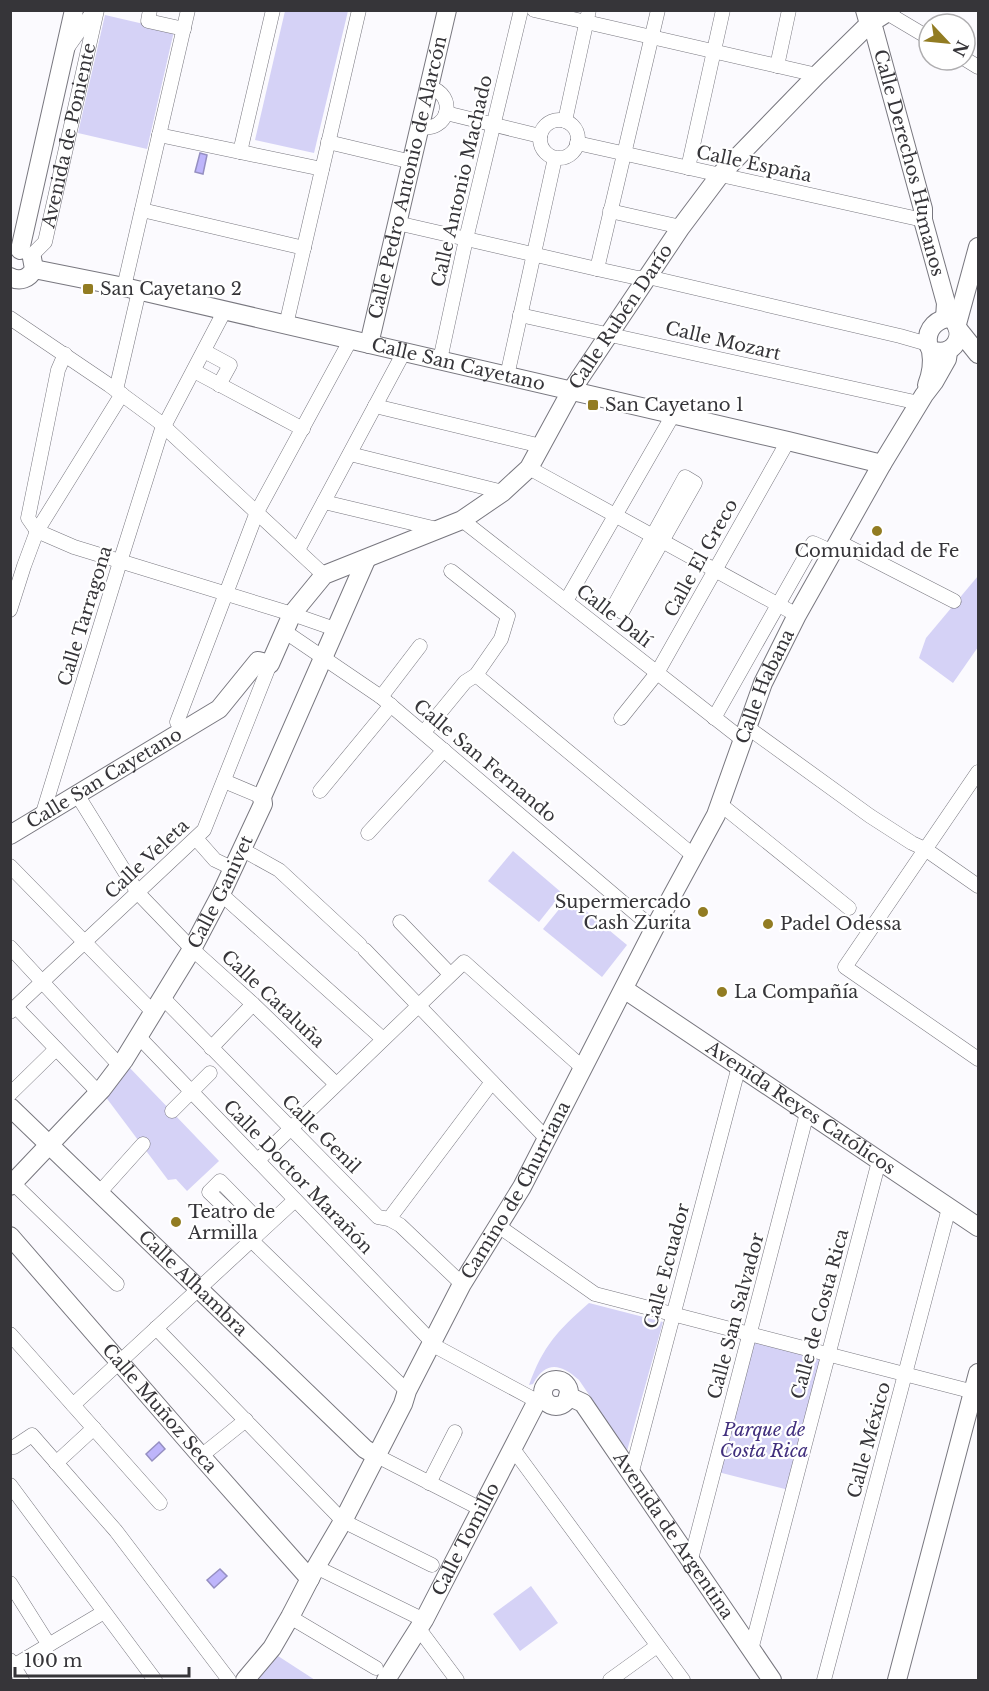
<svg xmlns="http://www.w3.org/2000/svg" width="989" height="1691" viewBox="0 0 989 1691" font-family="'Libre Baskerville',serif">
  <rect width="100%" height="100%" fill="#fbfafe"/>
  <g fill="#d5d2f6">
    <polygon points="285,11 348,11 314,153 255,140"/>
    <polygon points="105,15 174,31 147,149 78,133"/>
    <polygon points="978,576 978,647 953,683 919,658 926,638"/>
    <polygon points="513,851 562,893 539,922 488,881"/>
    <polygon points="569,897 627,945 602,977 543,929"/>
    <polygon points="128,1066 219,1161 187,1191 176,1179 168,1180 105,1096"/>
    <path d="M589,1303L663,1322L627,1451L579,1380C561,1364 546,1360 533,1384L529,1385C543,1346 558,1330 589,1303Z"/>
    <polygon points="753,1339 824,1357 789,1490 718,1472"/>
    <polygon points="531,1586 558,1623 520,1651 493,1614"/>
    <polygon points="278,1656 315,1680 257,1680"/>
  </g>
  <g fill="#beb5fb" stroke="#958fc1" stroke-width="1.5">
    <polygon points="200,153 207,155 203,174 195,172"/>
    <polygon points="159,1442 165,1449 152,1461 146,1454"/>
    <polygon points="220,1569 227,1576 214,1588 207,1580"/>
  </g>
  <g fill="none" stroke-linecap="round" stroke-linejoin="round">
    <g stroke="#78777f" stroke-width="15">
      <g id="street">
        <polyline points="150,10 148,21 184,29"/>
        <polyline points="534,10 817,75"/>
        <polyline points="887,13 929,38"/>
        <polyline points="68,47 94,10"/>
        <polyline points="965,59 978,67"/>
        <polyline points="777,66 789,10"/>
        <polyline points="446,113 540,136"/>
        <circle cx="559" cy="139" r="19"/>
        <polyline points="565,121 589,10"/>
        <path d="M419,127C449,133 458,95 429,87"/>
        <polyline points="159,135 322,169"/>
        <polyline points="328,142 412,162"/>
        <polyline points="577,143 923,220"/>
        <polyline points="240,152 273,10"/>
        <polyline points="688,168 723,10"/>
        <polyline points="142,210 304,248"/>
        <polyline points="610,211 681,227"/>
        <polyline points="397,223 597,269 638,278 648,277 900,336 928,344"/>
        <path id="s1" d="M31,256L45,242L97,10"/>
        <polyline points="597,269 658,10"/>
        <polyline points="124,287 188,10"/>
        <polyline points="520,315 919,403"/>
        <polyline points="10,318 109,385 158,421 324,575"/>
        <polyline points="286,325 359,10"/>
        <polyline points="204,351 230,365 219,385"/>
        <polyline points="65,354 58,370 28,518 37,531 74,547 292,614 335,629"/>
        <polyline points="440,360 466,239 521,10"/>
        <polyline points="194,371 303,429"/>
        <polyline points="507,376 555,158"/>
        <polyline points="116,390 139,291"/>
        <polyline points="375,406 541,446"/>
        <polyline points="350,454 503,492"/>
        <polyline points="529,468 797,615"/>
        <polygon points="685,477 695,483 622,612 614,606"/>
        <polyline points="324,502 437,529"/>
        <polyline points="462,520 743,740"/>
        <polyline points="839,542 954,601"/>
        <polyline points="298,550 404,352"/>
        <polyline points="566,601 673,415"/>
        <polyline points="10,610 24,566 37,531 122,394"/>
        <polyline points="284,631 381,697 654,929"/>
        <polyline points="476,675 694,856"/>
        <polyline points="381,697 420,646"/>
        <polyline points="621,718 657,673 788,441"/>
        <polyline points="714,718 813,543 833,552"/>
        <polyline points="747,727 870,816 912,843 925,849 978,886"/>
        <polyline points="182,731 177,722 257,512 351,339"/>
        <polyline points="424,732 465,682 476,675 501,639 508,616 451,571"/>
        <polyline points="978,772 845,967 978,1059"/>
        <polyline points="224,781 262,797"/>
        <polyline points="320,791 391,705"/>
        <polyline points="78,796 138,893 192,949 253,1004 336,1084"/>
        <polyline points="720,804 849,908"/>
        <polyline points="42,816 120,562 161,432 225,310"/>
        <polyline points="368,833 444,750"/>
        <polyline points="200,843 215,860 234,869"/>
        <polyline points="243,850 279,870 360,945"/>
        <polyline points="10,866 153,1012"/>
        <polyline points="221,894 383,1039"/>
        <polyline points="400,922 450,974"/>
        <polyline points="10,947 120,1066"/>
        <polyline points="365,950 547,1139"/>
        <polyline points="162,997 378,1217 389,1219 400,1225 462,1284"/>
        <polyline points="16,1007 99,1093"/>
        <polyline points="10,1012 204,830 270,664"/>
        <polyline points="138,1036 432,1342"/>
        <polyline points="211,1048 253,1004"/>
        <polyline points="10,1094 56,1049"/>
        <polyline points="172,1111 210,1073"/>
        <polyline points="258,1160 464,962 584,1069"/>
        <polyline points="13,1183 117,1284"/>
        <polyline points="99,1193 143,1144"/>
        <polyline points="389,1219 492,1082"/>
        <polyline points="497,1225 595,1294 974,1392"/>
        <polyline points="255,1236 209,1192 220,1181 265,1227"/>
        <polyline points="251,1240 407,1391"/>
        <polyline points="156,1328 343,1521 432,1565"/>
        <polyline points="10,1334 160,1503"/>
        <polyline points="431,1344 537,1401"/>
        <polyline points="73,1405 295,1200"/>
        <polyline points="10,1447 14,1447 32,1435 116,1531 229,1680"/>
        <polyline points="513,1449 683,1680"/>
        <polyline points="201,1456 246,1420"/>
        <polyline points="377,1456 481,1509"/>
        <polyline points="56,1463 94,1428"/>
        <polyline points="631,1475 739,1066"/>
        <polyline points="429,1483 455,1432"/>
        <polyline points="10,1485 155,1680"/>
        <polyline points="690,1563 807,1113"/>
        <polyline points="316,1567 424,1620"/>
        <polyline points="10,1583 49,1645"/>
        <polyline points="290,1617 376,1668"/>
        <polyline points="419,1629 457,1680"/>
        <polyline points="751,1650 879,1161"/>
        <polyline points="10,1660 22,1680"/>
        <polyline points="10,1668 104,1612"/>
        <polyline points="610,1680 657,1646"/>
        <polyline points="824,1680 949,1208"/>
      </g>
    </g>
    <g stroke="#78777f" stroke-width="20">
      <g id="secondary">
        <path id="s2" d="M865,10L869,24L874,30L923,209V220L946,303L945,318"/>
        <polyline points="20,250 74,10"/>
        <path id="s3" d="M34,269L124,287L788,441L882,464"/>
        <path d="M10,277C20,282 29,279 34,269L32,258"/>
        <polyline points="957,324 978,247"/>
        <polyline points="958,329 978,354"/>
        <path id="s4" d="M369,344L447,10"/>
        <path d="M927,385C931,375 933,362 931,351C931,349 928,346 928,343C926,328 938,318 951,318C968,334 954,358 931,350"/>
        <path id="s5" d="M10,835L219,709L258,661L270,664L292,614L324,575L462,520L503,492L529,468L571,391L681,227L720,175L817,75L869,24L891,10"/>
        <path id="s6" d="M624,989L978,1227"/>
        <path id="s7" d="M10,1107L365,1449L377,1456"/>
        <path id="s8" d="M10,1186L102,1089L124,1060L192,949L221,894L263,804L262,797L366,560"/>
        <path id="s9" d="M10,1236L201,1456L310,1579"/>
        <circle cx="556" cy="1393" r="13"/>
        <path id="s10" d="M568,1396L583,1403L772,1680"/>
        <path id="s11" d="M245,1680L272,1648L290,1617L316,1567L343,1521L403,1404L407,1391L462,1284L522,1187L654,929L716,815L763,683L797,615L882,464L924,395L934,382L947,359L948,352"/>
        <path id="s12" d="M386,1680L424,1620L537,1401L544,1399"/>
        <polyline points="897,1680 978,1373"/>
      </g>
    </g>
    <use href="#street" stroke="#fff" stroke-width="14"/>
    <use href="#secondary" stroke="#fff" stroke-width="18"/>
  </g>
  <g fill="#927c22" stroke="#fff" stroke-width="2">
    <rect x="82" y="283" width="12" height="12" rx="3"/>
    <rect x="587" y="399" width="12" height="12" rx="3"/>
    <circle cx="877" cy="531" r="6"/>
    <circle cx="703" cy="912" r="6"/>
    <circle cx="768" cy="924" r="6"/>
    <circle cx="722" cy="992" r="6"/>
    <circle cx="176" cy="1222" r="6"/>
  </g>
  <g text-anchor="middle" dominant-baseline="central" stroke-width="4.5" stroke-linejoin="round" paint-order="stroke">
    <g font-size="18" fill="#363539" stroke="#fff">
      <text stroke="none"><textPath href="#s1" startOffset="129">Avenida de Poniente</textPath></text>
      <text stroke="none"><textPath href="#s2" startOffset="160">Calle Derechos Humanos</textPath></text>
      <text transform="translate(754 164) rotate(12)">Calle España</text>
      <text stroke="none"><textPath href="#s4" startOffset="171">Calle Pedro Antonio de Alarcón</textPath></text>
      <text transform="translate(462 181) rotate(-77)">Calle Antonio Machado</text>
      <text stroke="none"><textPath href="#s5" startOffset="834">Calle Rubén Darío</textPath></text>
      <text transform="translate(723 341) rotate(13)">Calle Mozart</text>
      <text stroke="none"><textPath href="#s3" startOffset="435">Calle San Cayetano</textPath></text>
      <text transform="translate(701 558) rotate(-61)">Calle El Greco</text>
      <text transform="translate(85 616) rotate(-73)">Calle Tarragona</text>
      <text transform="translate(614 616) rotate(38)">Calle Dalí</text>
      <text stroke="none"><textPath href="#s11" startOffset="1124">Calle Habana</textPath></text>
      <text transform="translate(485 761) rotate(40)">Calle San Fernando</text>
      <text stroke="none"><textPath href="#s5" startOffset="110">Calle San Cayetano</textPath></text>
      <text transform="translate(147 859) rotate(-43)">Calle Veleta</text>
      <text stroke="none"><textPath href="#s8" startOffset="364">Calle Ganivet</textPath></text>
      <text transform="translate(273 999) rotate(43)">Calle Cataluña</text>
      <text stroke="none"><textPath href="#s6" startOffset="213">Avenida Reyes Católicos</textPath></text>
      <text transform="translate(321 1134) rotate(45)">Calle Genil</text>
      <text transform="translate(298 1177) rotate(46)">Calle Doctor Marañón</text>
      <text stroke="none"><textPath href="#s11" startOffset="561">Camino de Churriana</textPath></text>
      <text transform="translate(667 1266) rotate(-75)">Calle Ecuador</text>
      <text stroke="none"><textPath href="#s7" startOffset="254">Calle Alhambra</textPath></text>
      <text transform="translate(820 1314) rotate(-75)">Calle de Costa Rica</text>
      <text transform="translate(736 1316) rotate(-75)">Calle San Salvador</text>
      <text stroke="none"><textPath href="#s9" startOffset="228">Calle Muñoz Seca</textPath></text>
      <text transform="translate(869 1440) rotate(-75)">Calle México</text>
      <text stroke="none"><textPath href="#s10" startOffset="177">Avenida de Argentina</textPath></text>
      <text stroke="none"><textPath href="#s12" startOffset="162">Calle Tomillo</textPath></text>
    </g>
    <g font-size="18" fill="#363539" stroke="#fff" text-anchor="start">
      <text x="100" y="289">San Cayetano 2</text>
      <text x="605" y="405">San Cayetano 1</text>
      <text x="877" y="551" text-anchor="middle">Comunidad de Fe</text>
      <text x="691" y="902" text-anchor="end">Supermercado<tspan x="691" dy="21">Cash Zurita</tspan></text>
      <text x="780" y="924">Padel Odessa</text>
      <text x="734" y="992">La Compañía</text>
      <text x="188" y="1212">Teatro de<tspan x="188" dy="21">Armilla</tspan></text>
    </g>
    <g font-size="18" font-style="italic" fill="#412f7d" stroke="#fff">
      <text x="764" y="1430">Parque de<tspan x="764" dy="21">Costa Rica</tspan></text>
    </g>
  </g>
  <rect width="989" height="1691" fill="none" stroke="#363539" stroke-width="24"/>
  <g transform="translate(947 42) rotate(116)"><circle r="28" fill="#ffffff" stroke="#afaeb0" stroke-width="1.5"/>
  <path d="M0-4.5L10 22L0 15L-10 22Z" fill="#927c22"/>
  <text y="-9" font-size="16" font-weight="bold" text-anchor="middle" fill="#363539">N</text>
  </g>
  <path d="M15 1667v9h174v-9" fill="none" stroke="#363539" stroke-width="3"/>
  <text x="24" y="1667" font-size="18" fill="#363539" stroke="#ffffff" stroke-width="4.5" paint-order="stroke">100 m</text>
</svg>
